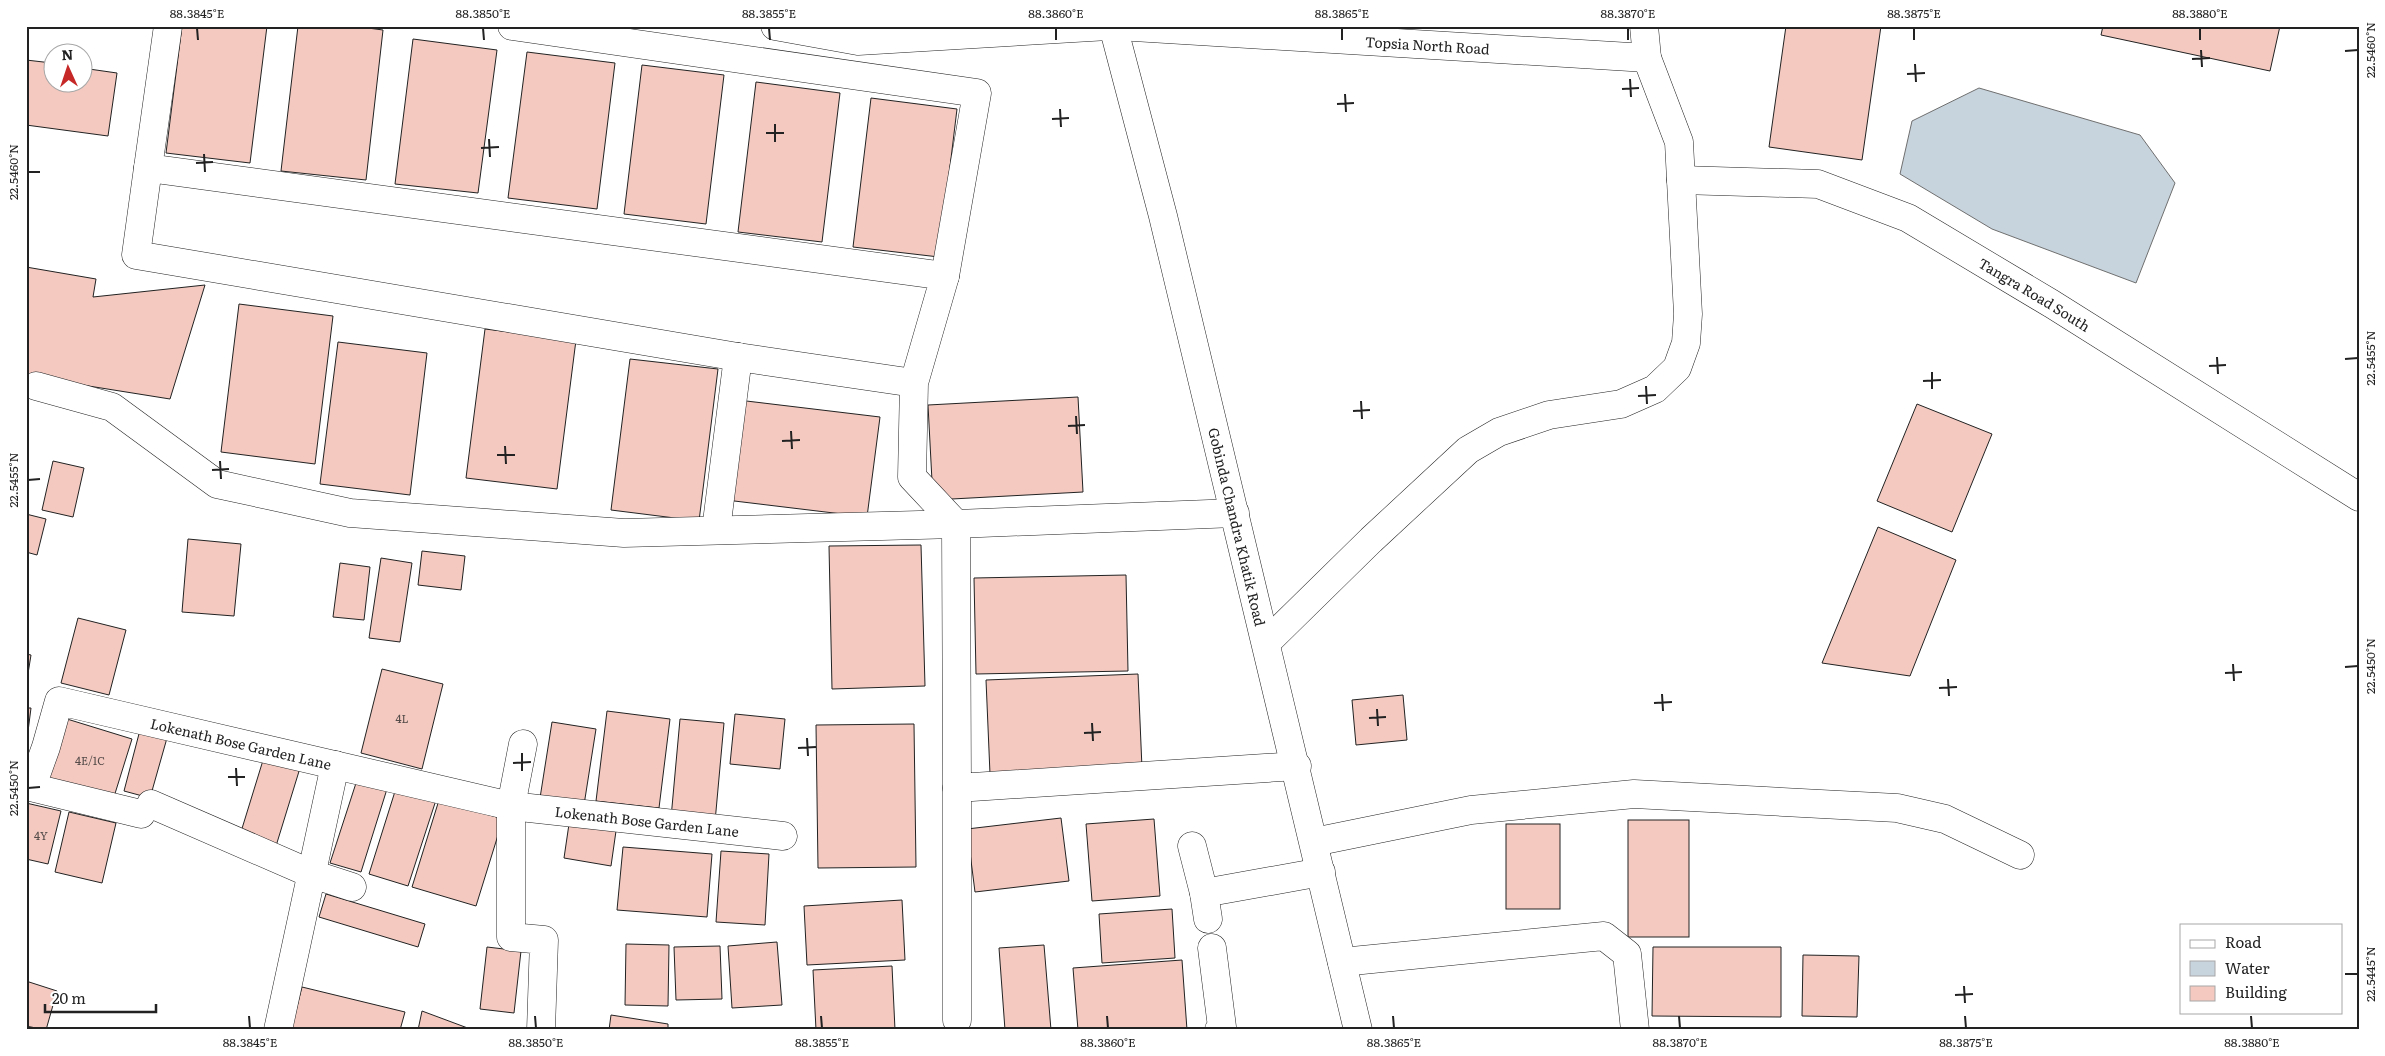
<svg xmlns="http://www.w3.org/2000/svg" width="2385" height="1056" viewBox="0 0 2385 1056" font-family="Literata,serif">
  <rect width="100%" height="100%" fill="#fff"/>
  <polygon fill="#c7d3dd" stroke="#6f6f6f" points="1979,88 2140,135 2175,183 2136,283 1992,229 1900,174 1912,121"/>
  <g fill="#f3c9c0" stroke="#222">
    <polygon points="182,26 267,26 250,163 166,153"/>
    <polygon points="298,26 353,26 383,30 366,180 281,171"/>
    <polygon points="1786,26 1881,26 1862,160 1769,147"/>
    <polygon points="2103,26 2280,26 2270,71 2101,35"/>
    <polygon points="413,39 497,50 478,193 395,184"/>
    <polygon points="527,52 615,63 597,209 508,198"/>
    <polygon points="26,60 52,63 52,82 82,82 82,68 117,73 108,136 26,125"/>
    <polygon points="642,65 724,75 706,224 624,214"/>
    <polygon points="756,82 840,93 822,242 738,232"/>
    <polygon points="871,98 957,109 939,257 853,247"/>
    <polygon points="26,267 96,279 93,297 205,285 170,399 26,376"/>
    <polygon points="239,304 333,316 315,464 221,452"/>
    <polygon points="485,329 576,340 557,489 466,478"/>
    <polygon points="338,342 427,353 410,495 320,484"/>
    <polygon points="630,359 718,369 699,521 611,510"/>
    <polygon points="1078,397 1083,492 933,500 928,405"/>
    <polygon points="738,400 880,417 867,517 726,500"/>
    <polygon points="1917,404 1992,434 1952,532 1877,501"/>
    <polygon points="53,461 84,468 73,517 42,510"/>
    <polygon points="26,514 46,519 37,555 26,552"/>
    <polygon points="1878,527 1956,560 1910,676 1822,663"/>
    <polygon points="188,539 241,544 234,616 182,612"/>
    <polygon points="921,545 925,686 832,689 829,546"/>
    <polygon points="422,551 465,556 461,590 418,585"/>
    <polygon points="381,558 412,563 400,642 369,638"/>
    <polygon points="340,563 370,567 364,620 333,617"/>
    <polygon points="1126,575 1128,671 976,674 974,578"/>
    <polygon points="78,618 126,630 109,695 61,683"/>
    <polygon points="26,654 31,655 26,686"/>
    <polygon points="382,669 443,684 422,769 361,753"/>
    <polygon points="1138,674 1142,768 990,774 986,680"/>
    <polygon points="1403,695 1407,740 1356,745 1352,700"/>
    <polygon points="26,708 31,708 26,747"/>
    <polygon points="607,711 670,719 659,808 596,801"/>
    <polygon points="735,714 785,719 780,769 730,764"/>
    <polygon points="67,719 132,739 113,800 48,780"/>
    <polygon points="680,719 724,723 715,822 671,818"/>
    <polygon points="552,722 596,729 584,805 540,798"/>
    <polygon points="914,724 916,867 818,868 816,725"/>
    <polygon points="140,730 167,738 150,798 124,791"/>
    <polygon points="264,757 300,768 276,846 240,835"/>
    <polygon points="357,780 387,789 361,872 330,863"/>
    <polygon points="397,785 437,797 408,886 369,874"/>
    <polygon points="439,800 503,819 476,906 412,887"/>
    <polygon points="26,803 61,811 48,864 26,859"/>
    <polygon points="69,812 116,823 102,883 55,872"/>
    <polygon points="1061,818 1069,881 975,892 967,829"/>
    <polygon points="1154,819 1160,896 1092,901 1086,824"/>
    <rect x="1628" y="820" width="61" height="117"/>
    <polygon points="569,824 616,831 611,866 564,858"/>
    <rect x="1506" y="824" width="54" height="85"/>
    <polygon points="623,847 712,854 707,917 617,910"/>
    <polygon points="721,851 769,854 765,925 716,922"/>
    <polygon points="326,894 425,924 418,947 319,917"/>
    <polygon points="902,900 905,960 807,965 804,906"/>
    <polygon points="1172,909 1175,958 1102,963 1099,914"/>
    <polygon points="777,942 782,1005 732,1008 728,946"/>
    <polygon points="626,944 669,945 668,1006 625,1005"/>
    <polygon points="1044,945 1051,1030 1005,1030 999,948"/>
    <polygon points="720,946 722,999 676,1000 674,947"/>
    <polygon points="487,947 521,951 514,1013 480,1009"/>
    <polygon points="1653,947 1781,947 1781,1017 1652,1016"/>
    <polygon points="1803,955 1859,956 1857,1017 1802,1016"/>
    <polygon points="1182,960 1187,1030 1078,1030 1073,968"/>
    <polygon points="892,966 895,1030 816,1030 813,970"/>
    <polygon points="26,981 57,991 46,1030 26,1026"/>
    <polygon points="302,987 405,1012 400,1030 291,1030"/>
    <polygon points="422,1011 473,1030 418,1030"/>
    <polygon points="611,1015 668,1024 668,1030 609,1030"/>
  </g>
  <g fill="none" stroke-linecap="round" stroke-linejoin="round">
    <g stroke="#222" stroke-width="29">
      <g id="minor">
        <polyline points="512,26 977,93 945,276"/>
        <polyline points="775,26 858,41 1108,26"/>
        <path id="s1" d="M1117,26L1647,58L1644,26"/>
        <polyline points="148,168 168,26"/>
        <path id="s2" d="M1681,180L1818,184L1908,218L2052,304L2359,497"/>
        <polyline points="914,383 738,357 136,255 148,168 945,276 914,383 912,477 956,524 957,788 1297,766"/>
        <polyline points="36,386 112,407 217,484 350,513 624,533 956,524 1235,513"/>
        <polyline points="716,530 738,357"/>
        <polyline points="1267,642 1371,540 1468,450 1499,432 1549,415 1621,404 1655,389 1677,368 1686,343 1688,314 1679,142 1647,58"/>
        <polyline points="523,744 511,806 511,937 544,940 541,1030"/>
        <polyline points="26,786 141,814"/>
        <path id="s3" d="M32,786L46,747L59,701L511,806L783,836"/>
        <polyline points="957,788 957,1020"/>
        <polyline points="151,804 312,874 352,887"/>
        <polyline points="1314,842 1471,810 1634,794 1897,808 1945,819 2020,855"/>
        <polyline points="1192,846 1204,893 1208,919"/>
        <polyline points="1204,893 1321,872"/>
        <polyline points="1212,948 1222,1027 1219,1030"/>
        <polyline points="1342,962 1604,936 1627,954 1635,1030"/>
        <polyline points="278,1030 335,765"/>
      </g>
    </g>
    <g stroke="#222" stroke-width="29">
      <g id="major">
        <path id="s4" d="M1113,26L1163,216L1358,1030"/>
      </g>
    </g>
    <use href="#minor" stroke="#fff" stroke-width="28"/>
    <use href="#major" stroke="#fff" stroke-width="28"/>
  </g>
  <path fill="none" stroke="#222" stroke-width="2" d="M197,28L198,40M483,28L484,40M769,28L770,40M1056,28V40M1342,28V40M1628,28V40M1914,28V40M2200,28V40M2201,50L2202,67M2345,51L2358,50M2192,59L2210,58M1915,64L1916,82M1907,74L1925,73M1630,79L1631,97M1622,89L1639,88M1345,94L1346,112M1337,104L1354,103M1060,109L1061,127M1052,119L1069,118M775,124V142M766,133H784M489,139L490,157M481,148L499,147M204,154L205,172M196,163L213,162M28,172H40M2217,357L2218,374M2345,359L2358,358M2209,366L2226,365M1932,372V389M1923,381L1941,380M1646,386L1647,404M1638,396L1656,395M1361,401L1362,419M1353,411L1370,410M1076,416L1077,434M1068,426L1085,425M791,431L792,449M782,441L800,440M505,446L506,464M497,455H515M220,461L221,479M212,470L229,469M28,480L40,479M2233,664L2234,681M2345,667L2358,666M2225,673L2242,672M1948,679L1949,696M1939,688L1957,687M1662,694L1663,711M1654,703L1672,702M1377,709L1378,726M1369,718L1386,717M1092,723L1093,741M1084,733L1101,732M807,738L808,756M798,748L816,747M522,753V771M513,763L531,762M236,768L237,786M228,777H245M28,788L40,787M2345,974H2358M1964,986L1965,1003M1955,995L1973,994M249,1016L250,1028M535,1016L536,1028M821,1016L822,1028M1107,1016L1108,1028M1393,1016L1394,1028M1679,1016L1680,1028M1965,1016L1966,1028M2251,1016L2252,1028"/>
  <g text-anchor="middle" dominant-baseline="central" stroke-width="4" stroke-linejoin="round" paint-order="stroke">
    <g font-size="11" fill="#564c4a">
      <text x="402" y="718">4L</text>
      <text x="90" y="760">4E/1C</text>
      <text x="41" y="835">4Y</text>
    </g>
    <g font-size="14" fill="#222" stroke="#fff">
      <text stroke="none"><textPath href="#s1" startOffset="311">Topsia North Road</textPath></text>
      <text stroke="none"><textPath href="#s2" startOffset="381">Tangra Road South</textPath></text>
      <text stroke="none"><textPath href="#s4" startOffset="516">Gobinda Chandra Khatik Road</textPath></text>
      <text stroke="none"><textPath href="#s3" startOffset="276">Lokenath Bose Garden Lane</textPath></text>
      <text stroke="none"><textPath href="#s3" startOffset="690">Lokenath Bose Garden Lane</textPath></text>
    </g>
  </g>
  <rect width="2385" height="1056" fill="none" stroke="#ffffff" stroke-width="55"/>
  <rect x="2180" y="924" width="162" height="90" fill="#ffffff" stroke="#a7a7a7"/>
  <rect x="2190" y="940" width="25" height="8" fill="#ffffff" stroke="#a7a7a7"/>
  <text x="2225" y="948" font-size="15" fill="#222222">Road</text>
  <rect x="2190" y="961" width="25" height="15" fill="#c7d3dd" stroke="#a7a7a7"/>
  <text x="2225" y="974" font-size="15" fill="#222222">Water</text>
  <rect x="2190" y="986" width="25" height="15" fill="#f3c9c0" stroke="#a7a7a7"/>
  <text x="2225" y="998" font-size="15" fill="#222222">Building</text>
  <g transform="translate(68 68) rotate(357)"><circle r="24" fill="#ffffff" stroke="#a7a7a7"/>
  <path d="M0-4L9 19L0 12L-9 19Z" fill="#c62828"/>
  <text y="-8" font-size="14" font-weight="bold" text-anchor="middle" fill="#222222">N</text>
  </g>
  <path d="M45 1004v8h111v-8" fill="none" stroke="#222222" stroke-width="2.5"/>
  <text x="52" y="1004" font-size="15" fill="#222222" stroke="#ffffff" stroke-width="4" paint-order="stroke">20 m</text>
  <rect x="28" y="28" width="2330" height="1000" fill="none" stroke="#222" stroke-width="2"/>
  <g font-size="12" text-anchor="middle" fill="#222">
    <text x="197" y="18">88.3845°E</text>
    <text x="483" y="18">88.3850°E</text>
    <text x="769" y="18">88.3855°E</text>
    <text x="1056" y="18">88.3860°E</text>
    <text x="1342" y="18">88.3865°E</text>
    <text x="1628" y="18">88.3870°E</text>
    <text x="1914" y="18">88.3875°E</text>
    <text x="2200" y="18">88.3880°E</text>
    <text transform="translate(2371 50) rotate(-90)" y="4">22.5460°N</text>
    <text transform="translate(14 172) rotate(-90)" y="4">22.5460°N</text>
    <text transform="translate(2371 358) rotate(-90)" y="4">22.5455°N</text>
    <text transform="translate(14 480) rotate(-90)" y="4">22.5455°N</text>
    <text transform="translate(2371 666) rotate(-90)" y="4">22.5450°N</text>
    <text transform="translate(14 788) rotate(-90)" y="4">22.5450°N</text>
    <text transform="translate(2371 974) rotate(-90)" y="4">22.5445°N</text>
    <text x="250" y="1047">88.3845°E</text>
    <text x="536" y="1047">88.3850°E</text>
    <text x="822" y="1047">88.3855°E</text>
    <text x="1108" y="1047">88.3860°E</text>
    <text x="1394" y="1047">88.3865°E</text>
    <text x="1680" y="1047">88.3870°E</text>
    <text x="1966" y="1047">88.3875°E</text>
    <text x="2252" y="1047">88.3880°E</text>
  </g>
</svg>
